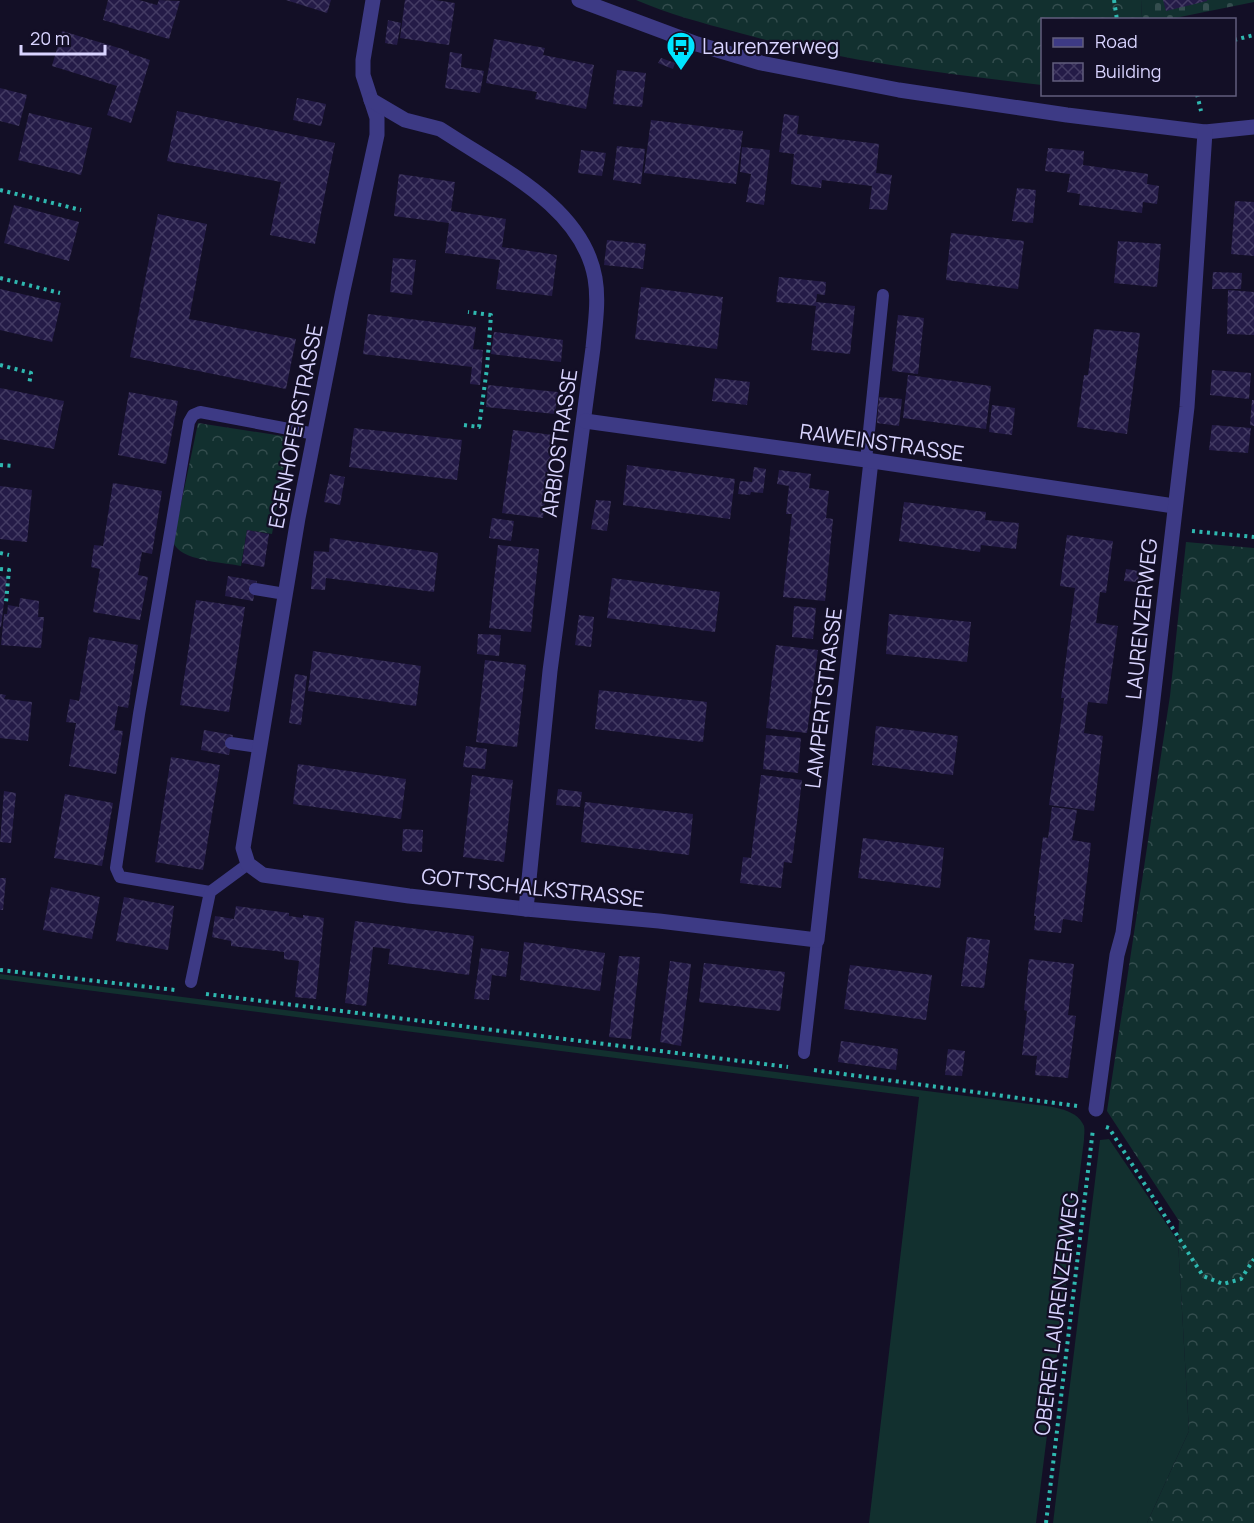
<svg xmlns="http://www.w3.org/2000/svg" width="1254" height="1523" viewBox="0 0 1254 1523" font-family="Manrope,sans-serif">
  <defs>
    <pattern id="forest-crowns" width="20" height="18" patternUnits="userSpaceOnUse" patternTransform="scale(1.5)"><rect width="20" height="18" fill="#12302f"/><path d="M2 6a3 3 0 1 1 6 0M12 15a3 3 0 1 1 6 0" fill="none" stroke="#344d4e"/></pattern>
    <pattern id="cemetery-stones" width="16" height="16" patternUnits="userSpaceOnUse" patternTransform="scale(1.5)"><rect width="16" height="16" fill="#12302f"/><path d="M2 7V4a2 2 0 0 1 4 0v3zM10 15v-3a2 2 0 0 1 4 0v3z" fill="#344d4e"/></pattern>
    <pattern id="building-cross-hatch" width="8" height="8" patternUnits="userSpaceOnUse" patternTransform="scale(1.5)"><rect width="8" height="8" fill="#241b47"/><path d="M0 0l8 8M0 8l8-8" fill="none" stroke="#433b63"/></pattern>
  </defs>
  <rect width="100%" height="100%" fill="#130f26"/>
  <g fill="#12302f">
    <path d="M0,974L1029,1104C1045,1106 1077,1107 1084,1126C1085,1130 1084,1136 1084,1140L1036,1523H869L919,1097L0,979Z"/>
    <polygon points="1109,1139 1178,1241 1189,1431 1147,1523 1053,1523 1100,1140"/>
  </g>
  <g fill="url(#forest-crowns)">
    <path d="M636,0H1141L1142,19L1042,20V85C939,73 837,60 736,32C702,23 669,14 636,0Z"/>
    <path d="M198,423L289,437L272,534L247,530L241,566C222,562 180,561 173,542Z"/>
    <polygon points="1186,542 1254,548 1254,1523 1147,1523 1189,1431 1178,1241 1179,1221 1107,1111 1170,696"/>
  </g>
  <polygon fill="url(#cemetery-stones)" points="1141,0 1254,0 1254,2 1170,19 1142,20"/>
  <g fill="url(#building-cross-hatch)">
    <polygon points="108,0 139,0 157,5 159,0 180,1 169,39 103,20"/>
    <polygon points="286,0 331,0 327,13"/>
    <polygon points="405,0 435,0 455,3 449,45 400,38"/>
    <polygon points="1163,0 1207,0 1207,1 1166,11"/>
    <polygon points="388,20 401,23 397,45 385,43"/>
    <polygon points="62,31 129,51 129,53 150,60 131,123 107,115 117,86 52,66"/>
    <polygon points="494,39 545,48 543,55 594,65 586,109 535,99 537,92 486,83"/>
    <polygon points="450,52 462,54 461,67 484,71 480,93 445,88"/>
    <polygon points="661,58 675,63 673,69 658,63"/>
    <polygon points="617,70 646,73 642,107 613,104"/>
    <polygon points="0,88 27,95 19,126 0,121"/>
    <polygon points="297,98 326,104 321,126 293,120"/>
    <polygon points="177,111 335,143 315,244 270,235 281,182 167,161"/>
    <polygon points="29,113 92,128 81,175 18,160"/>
    <polygon points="784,114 799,116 797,134 879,144 876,173 892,175 887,210 869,209 872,186 822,180 821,188 791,184 794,154 779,152"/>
    <polygon points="651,120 743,131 736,184 644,173"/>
    <polygon points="617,146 645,149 641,184 613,180"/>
    <polygon points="742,147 770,150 764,205 746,202 751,174 740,172"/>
    <polygon points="1048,148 1084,151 1083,165 1148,174 1147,184 1159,186 1157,204 1143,202 1142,213 1079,205 1080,194 1067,192 1070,174 1045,171"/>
    <polygon points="581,150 606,153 602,176 578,173"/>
    <polygon points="399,174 455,182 451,211 506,219 502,247 557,255 552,296 496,289 500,260 445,253 449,223 394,216"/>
    <polygon points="1017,188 1036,190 1033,223 1012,221"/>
    <polygon points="1235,201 1254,202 1254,256 1231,254"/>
    <polygon points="14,205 79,222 69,261 4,243"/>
    <polygon points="158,214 207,224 189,319 296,339 286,389 130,357"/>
    <polygon points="951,233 1024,241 1018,289 946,280"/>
    <polygon points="607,240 646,244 643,269 604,265"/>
    <polygon points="1118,241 1161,244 1157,287 1114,283"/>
    <polygon points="393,258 416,260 412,295 390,292"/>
    <polygon points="1213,272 1242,273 1241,289 1212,289"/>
    <polygon points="779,277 826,282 825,295 817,294 816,302 855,306 850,354 811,350 816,306 776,302"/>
    <polygon points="641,287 723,297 717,349 635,339"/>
    <polygon points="0,289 61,303 52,342 0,330"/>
    <polygon points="1228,290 1254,292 1254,335 1227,334"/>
    <polygon points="368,314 476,327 473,349 483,350 480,385 470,384 472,367 363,354"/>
    <polygon points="898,315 924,318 918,374 892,371"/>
    <polygon points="1094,329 1140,333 1127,434 1077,427 1084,375 1088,375"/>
    <polygon points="494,332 563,340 561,362 491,354"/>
    <polygon points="1212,370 1251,373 1249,399 1210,395"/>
    <polygon points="908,375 991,386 986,429 903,418"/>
    <polygon points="715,378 750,382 747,405 712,401"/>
    <polygon points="488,385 558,392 555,414 486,407"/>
    <polygon points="0,388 64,401 54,449 0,439"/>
    <polygon points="129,392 178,401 166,464 118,455"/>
    <polygon points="879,397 902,399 899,426 877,423"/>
    <polygon points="1252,400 1254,400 1254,426 1250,425"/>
    <polygon points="992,405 1015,408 1012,435 989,432"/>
    <polygon points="1212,425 1251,428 1248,453 1209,450"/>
    <polygon points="354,428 462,440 457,480 349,467"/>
    <polygon points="513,430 553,435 543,518 502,513"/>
    <polygon points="627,465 735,479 730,519 623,505"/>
    <polygon points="754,467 766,469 763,493 751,492 750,495 738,494 740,481 752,482"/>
    <polygon points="779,470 811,474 809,488 829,491 826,518 833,519 825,601 783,597 792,514 786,514 789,486 777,484"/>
    <polygon points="330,474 345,477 340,505 324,502"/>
    <polygon points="113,483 162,491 152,554 142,552 138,575 148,577 140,620 93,612 100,569 91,567 94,545 103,546"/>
    <polygon points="0,486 32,490 27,542 0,539"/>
    <polygon points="596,500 611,501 607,531 591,529"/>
    <polygon points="904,502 986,512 985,520 1019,523 1016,549 981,545 980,552 899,541"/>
    <polygon points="492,518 514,521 511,541 489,538"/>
    <polygon points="247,530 269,534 264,567 242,563"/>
    <polygon points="1067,535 1113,541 1106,593 1100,592 1096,623 1118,626 1107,704 1088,702 1084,733 1103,736 1094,811 1049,805 1063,708 1064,698 1061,698 1075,588 1060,586"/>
    <polygon points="330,538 438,553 434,592 326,578 325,590 311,589 314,551 329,552"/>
    <polygon points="498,545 539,549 531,632 489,628"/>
    <polygon points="1126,569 1139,571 1138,582 1124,581"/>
    <polygon points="0,576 7,577 1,627 0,627"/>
    <polygon points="228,576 257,581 253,601 225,596"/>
    <polygon points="612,578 720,592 715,632 607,618"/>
    <polygon points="20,598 39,601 38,617 44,617 41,648 1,645 4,614 7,614 8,605 19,607"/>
    <polygon points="196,600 245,607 229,712 180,705"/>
    <polygon points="794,606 816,608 813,639 792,637"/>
    <polygon points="889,614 971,622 967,662 886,654"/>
    <polygon points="579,615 594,617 591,647 575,645"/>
    <polygon points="478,634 501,635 499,656 477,654"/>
    <polygon points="89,637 138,645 128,708 118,706 114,730 123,731 116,774 69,766 76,723 66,722 70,699 79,701"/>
    <polygon points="776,645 818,650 807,733 766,728"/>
    <polygon points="313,651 421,666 416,706 308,691"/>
    <polygon points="485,660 526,665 517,747 476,742"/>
    <polygon points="295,674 307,676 301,725 289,723"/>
    <polygon points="599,690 707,702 703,742 595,729"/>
    <polygon points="0,694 6,695 4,699 32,702 28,741 0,738"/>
    <polygon points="876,726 958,736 953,775 872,765"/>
    <polygon points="204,730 233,735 229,755 201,750"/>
    <polygon points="766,735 801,738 798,773 763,769"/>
    <polygon points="466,746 487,749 485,769 463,767"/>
    <polygon points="171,757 220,765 203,870 155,862"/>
    <polygon points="298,764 406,779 401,819 293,804"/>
    <polygon points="472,775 513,780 504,862 463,857"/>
    <polygon points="761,775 802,780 792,863 784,862 781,888 740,883 743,857 751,858"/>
    <polygon points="558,789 582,792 580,807 556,805"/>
    <polygon points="4,791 16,793 11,843 0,842"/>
    <polygon points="65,794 113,803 102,866 54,858"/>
    <polygon points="585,802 693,814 689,855 581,842"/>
    <polygon points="1052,807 1077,810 1072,840 1091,843 1082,922 1063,919 1061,933 1034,930 1036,916 1034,916 1043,837 1048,838"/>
    <polygon points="403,829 423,830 422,852 402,851"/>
    <polygon points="863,838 944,848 940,888 858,878"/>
    <polygon points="0,878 6,878 3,910 0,910"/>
    <polygon points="51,887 100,897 92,939 43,930"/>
    <polygon points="124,897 174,906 168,950 116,941"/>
    <polygon points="236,906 289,913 289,916 303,918 303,915 324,918 316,999 295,997 299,961 284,959 284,952 231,946 231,941 212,937 215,916 234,919"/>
    <polygon points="355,921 474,936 469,975 388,964 390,949 373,947 366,1006 345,1003"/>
    <polygon points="967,937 990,940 984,988 961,986"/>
    <polygon points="524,942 605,953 600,991 520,980"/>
    <polygon points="481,948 509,952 506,977 492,975 489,1000 474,999"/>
    <polygon points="619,956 640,957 631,1039 609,1037"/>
    <polygon points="1029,959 1074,964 1068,1015 1076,1016 1068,1078 1035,1075 1037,1056 1022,1055 1027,1011 1024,1010"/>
    <polygon points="670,961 691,964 681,1046 660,1042"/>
    <polygon points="704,963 785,972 780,1011 699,1002"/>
    <polygon points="850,965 932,975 926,1020 844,1009"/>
    <polygon points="841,1041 898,1049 896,1070 838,1062"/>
    <polygon points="948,1049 965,1051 962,1076 945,1075"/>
  </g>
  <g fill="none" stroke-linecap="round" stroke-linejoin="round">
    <g stroke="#2fb8b0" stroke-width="4" stroke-dasharray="3 4.5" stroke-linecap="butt">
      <polyline points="1114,0 1117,20"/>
      <polyline points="1234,40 1254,35"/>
      <polyline points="1197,94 1201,111"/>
      <polyline points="0,190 81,210"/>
      <polyline points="0,278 60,293"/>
      <polyline points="0,365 31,373 29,385"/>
      <polyline points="464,425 479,427 487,368 491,315 468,312"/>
      <polyline points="0,465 13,466"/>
      <polyline points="1192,531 1254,537"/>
      <polyline points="0,553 9,555"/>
      <polyline points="0,569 9,570 6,602"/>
      <polyline points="0,970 175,990"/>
      <polyline points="206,994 788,1067"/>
      <polyline points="814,1070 1077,1106"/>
      <polyline points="1106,1127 1109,1128 1203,1276 1223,1284 1241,1279 1254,1259"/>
      <polyline points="1046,1523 1093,1129"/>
    </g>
    <g stroke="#3d3a85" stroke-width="12">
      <polyline points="866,460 883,295"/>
      <polyline points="255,589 285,594"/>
      <polyline points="231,743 259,747"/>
      <polyline points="210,892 120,877 116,868 139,714 189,422 193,415 200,412 315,434"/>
      <polyline points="191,982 210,892 248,864"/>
      <polyline points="804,1053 817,940"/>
    </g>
    <g stroke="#3d3a85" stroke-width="15">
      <polyline points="373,0 363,60 363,75 377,118 377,135 342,295 298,518 243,848 248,864 263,875 409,896 526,909 659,921 817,940 871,461"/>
      <polyline points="579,0 697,44 761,63 899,90 1067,115 1205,132 1254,127"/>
      <path d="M371,100L405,120L440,129L451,136C505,171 583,209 595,278C599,301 595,325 593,348L550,671L526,909"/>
      <polyline points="585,421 866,460 1174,506"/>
      <polyline points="1096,1109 1117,955 1123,933 1150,725 1187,407 1205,132"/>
    </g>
  </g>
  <defs>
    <g id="bus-pin" transform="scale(1.5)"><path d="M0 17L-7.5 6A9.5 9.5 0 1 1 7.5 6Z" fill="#00e5ff" stroke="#130f26"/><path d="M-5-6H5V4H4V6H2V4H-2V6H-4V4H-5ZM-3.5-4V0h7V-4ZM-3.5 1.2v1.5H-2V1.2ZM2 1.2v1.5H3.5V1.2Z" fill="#111"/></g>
  </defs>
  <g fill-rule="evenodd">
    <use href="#bus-pin" x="681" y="46"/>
  </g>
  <g text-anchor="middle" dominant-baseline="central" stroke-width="4.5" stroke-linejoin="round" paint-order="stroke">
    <g font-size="21" fill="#d9d4ff" stroke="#130f26" text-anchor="start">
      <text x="702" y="46">Laurenzerweg</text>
    </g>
    <g font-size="21" fill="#d9d4ff" stroke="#130f26">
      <text transform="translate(295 426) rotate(-79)">EGENHOFERSTRASSE</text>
      <text transform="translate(882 442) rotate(8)">RAWEINSTRASSE</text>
      <text transform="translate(559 443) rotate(-82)">ARBIOSTRASSE</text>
      <text transform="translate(1141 619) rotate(-84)">LAURENZERWEG</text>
      <text transform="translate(823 698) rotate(-83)">LAMPERTSTRASSE</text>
      <text transform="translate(533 887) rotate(6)">GOTTSCHALKSTRASSE</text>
      <text transform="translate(1056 1314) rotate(-83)">OBERER LAURENZERWEG</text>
    </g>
  </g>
  <rect x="1041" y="18" width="195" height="78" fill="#130f26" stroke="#625e7d" stroke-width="1.5"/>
  <rect x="1053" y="38" width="30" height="9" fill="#3d3a85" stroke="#625e7d" stroke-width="1.5"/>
  <text x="1095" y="48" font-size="18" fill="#d9d4ff">Road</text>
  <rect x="1053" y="63" width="30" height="18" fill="url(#building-cross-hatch)" stroke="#625e7d" stroke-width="1.5"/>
  <text x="1095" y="78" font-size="18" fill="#d9d4ff">Building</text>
  <path d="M21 45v9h84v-9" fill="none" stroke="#d9d4ff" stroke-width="3"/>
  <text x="30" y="45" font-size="18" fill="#d9d4ff" stroke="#130f26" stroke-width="4.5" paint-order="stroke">20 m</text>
</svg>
